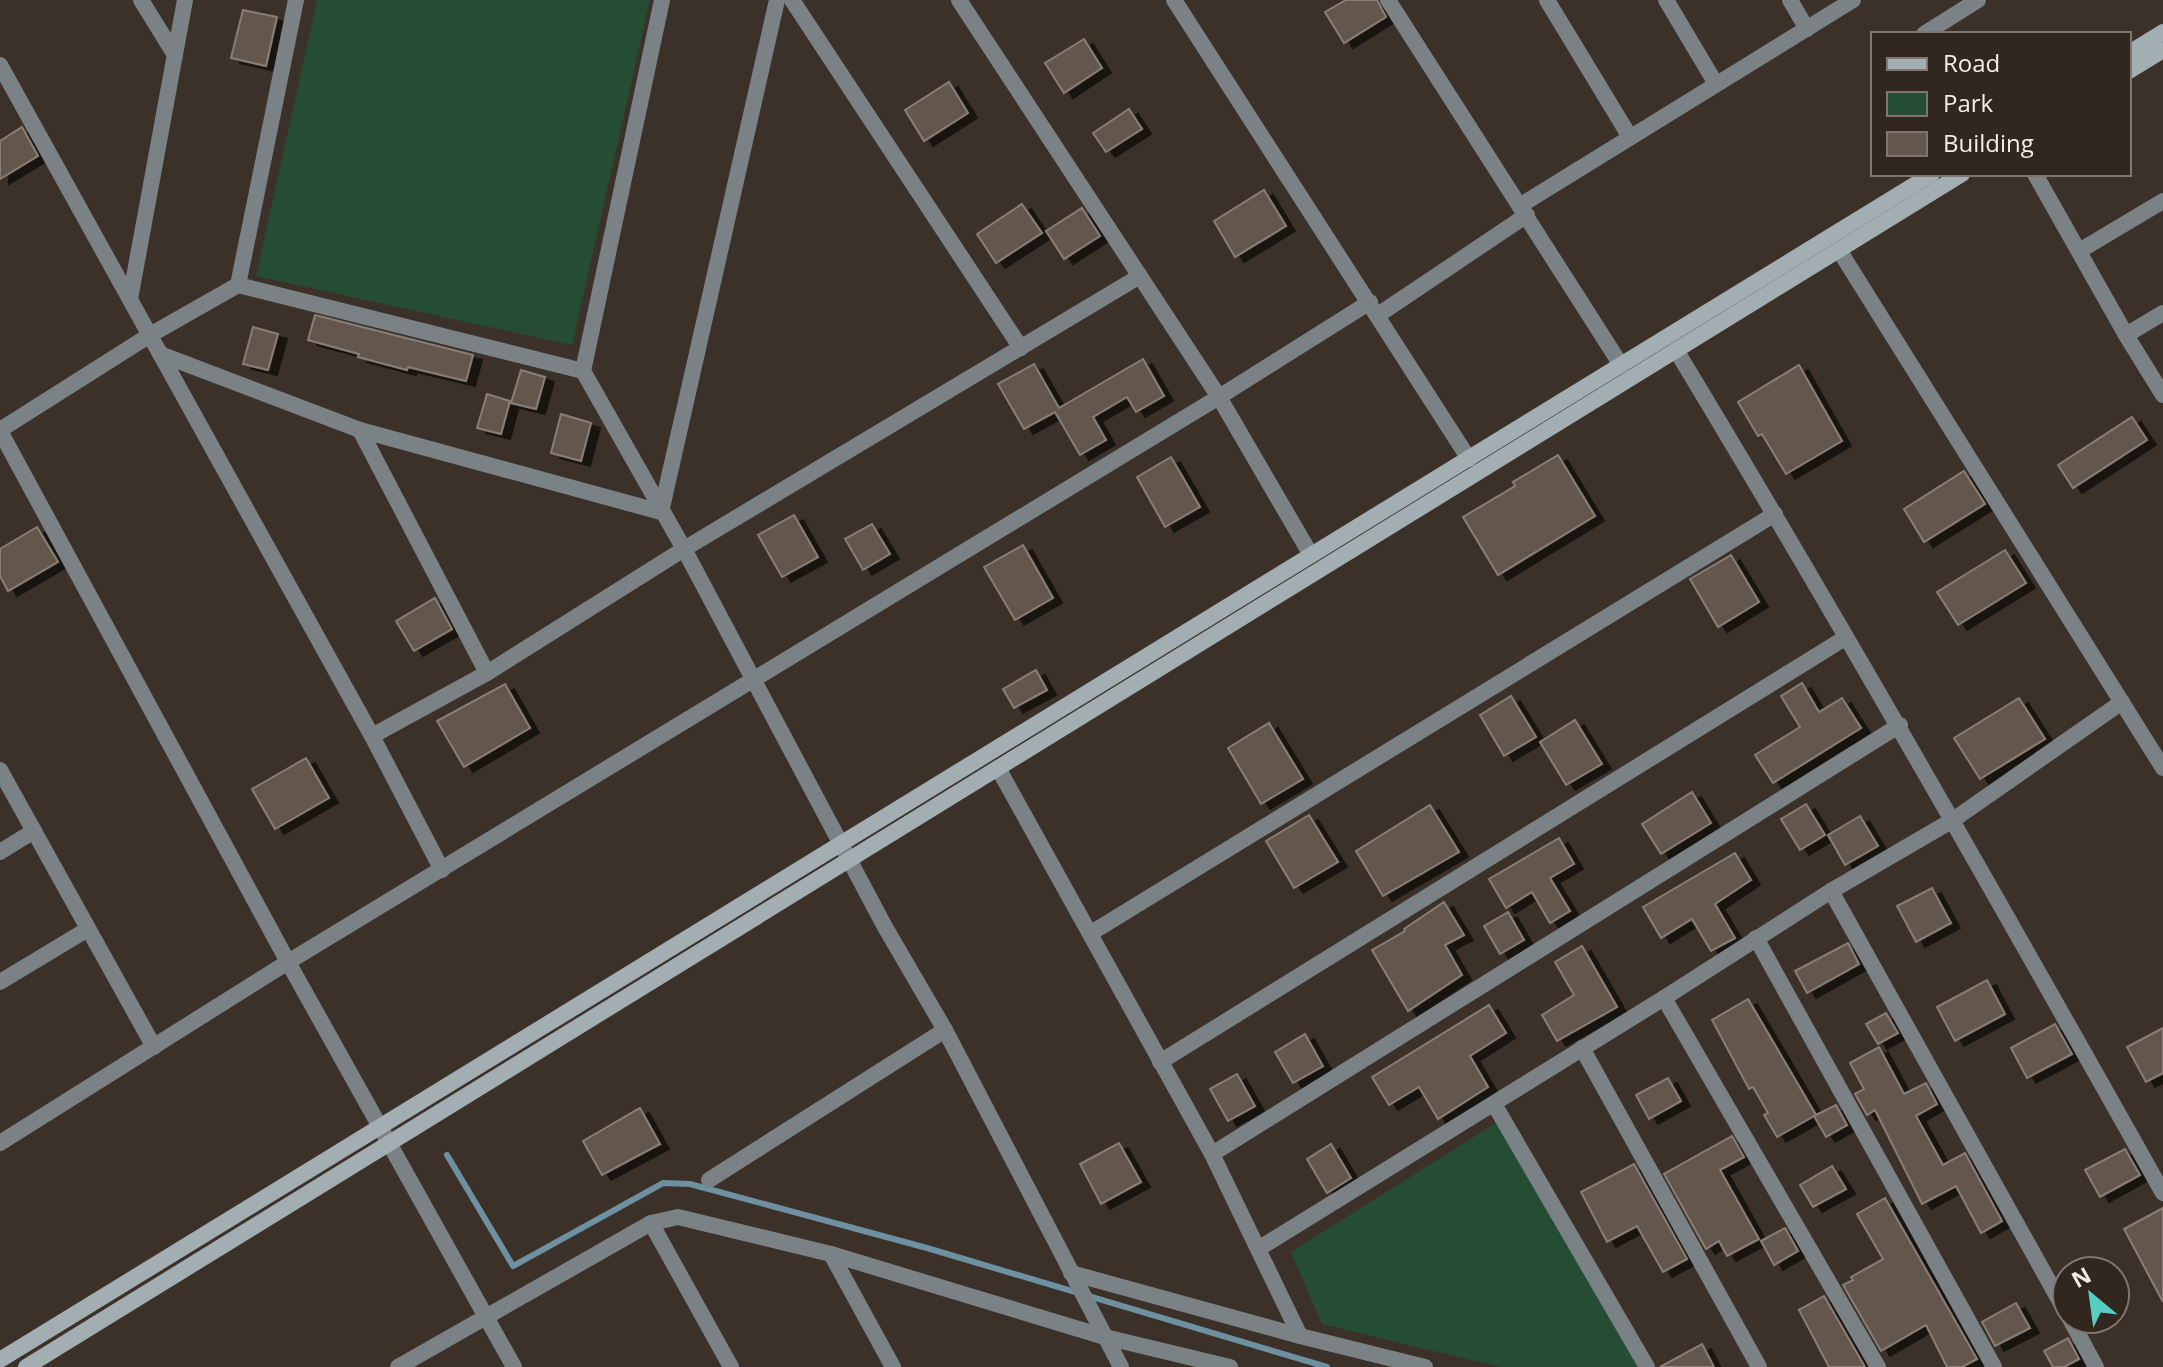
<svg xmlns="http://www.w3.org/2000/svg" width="2163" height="1367" viewBox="0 0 2163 1367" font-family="'Open Sans',sans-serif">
  <defs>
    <filter id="shadow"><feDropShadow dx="9" dy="5" stdDeviation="0" flood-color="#0009"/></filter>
  </defs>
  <rect width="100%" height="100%" fill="#3c3129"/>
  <g fill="#254d34">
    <polygon points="317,0 650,0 572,345 256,276"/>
    <polygon points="1496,1123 1640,1367 1500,1367 1322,1324 1291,1252"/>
  </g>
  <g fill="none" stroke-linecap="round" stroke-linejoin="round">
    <polyline stroke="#6e91a1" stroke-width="6" points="447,1155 513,1266 663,1183 690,1184 927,1248 1327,1367"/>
  </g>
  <g fill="#64574e" stroke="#8a7d74" stroke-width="2" filter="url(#shadow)">
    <polygon points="1346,0 1377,0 1386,17 1344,43 1325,12"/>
    <polygon points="243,10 277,17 266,66 231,58"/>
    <polygon points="1084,39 1102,68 1064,93 1045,63"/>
    <polygon points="949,82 968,113 924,141 905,110"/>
    <polygon points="1129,109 1142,129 1106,152 1093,133"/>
    <polygon points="22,127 38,156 0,179 0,141"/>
    <polygon points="1264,190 1286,226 1235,257 1214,221"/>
    <polygon points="1022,204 1042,233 996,263 977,234"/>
    <polygon points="1082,208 1100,236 1064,259 1046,231"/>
    <polygon points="315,315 473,355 466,381 408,367 407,370 358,357 359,354 308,340"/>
    <polygon points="253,327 278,334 268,370 243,364"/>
    <polygon points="1143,359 1164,396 1136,412 1127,397 1093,417 1106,440 1080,455 1055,412 1024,429 998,384 1034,364 1059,408"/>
    <polygon points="1799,365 1842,441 1786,474 1762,434 1758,436 1738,402"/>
    <polygon points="521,370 545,377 536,409 511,403"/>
    <polygon points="487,394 510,401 501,434 477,428"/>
    <polygon points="561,414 591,423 581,461 551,453"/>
    <polygon points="2132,417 2147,440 2073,488 2058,465"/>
    <polygon points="1558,455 1595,516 1498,575 1463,517 1515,486 1513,482"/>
    <polygon points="1171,457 1200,507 1165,527 1137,477"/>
    <polygon points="1964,471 1985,504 1924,542 1904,509"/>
    <polygon points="794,515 818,557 782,577 758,535"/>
    <polygon points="872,524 890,554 863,570 845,539"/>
    <polygon points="37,527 58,562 8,591 0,576 0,549"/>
    <polygon points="1023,545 1053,598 1015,620 984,567"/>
    <polygon points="2005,550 2026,583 1958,625 1937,592"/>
    <polygon points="1731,555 1759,602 1718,627 1690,579"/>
    <polygon points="435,598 452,629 414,651 396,621"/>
    <polygon points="1036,670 1047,690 1014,708 1003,689"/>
    <polygon points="1802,683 1819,712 1842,698 1861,728 1773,783 1755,755 1800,727 1781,696"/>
    <polygon points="505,684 530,728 464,767 437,721"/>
    <polygon points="1511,696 1536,737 1504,756 1480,715"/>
    <polygon points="2019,698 2045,739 1980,779 1954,738"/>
    <polygon points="1575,720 1602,764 1566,785 1540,742"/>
    <polygon points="1269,723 1303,779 1261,804 1228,748"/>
    <polygon points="306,758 329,798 275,829 252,789"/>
    <polygon points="1692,792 1711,823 1661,854 1642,824"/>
    <polygon points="1806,804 1825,835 1800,850 1781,819"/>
    <polygon points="1430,805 1459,852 1383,896 1356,851"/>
    <polygon points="1309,815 1338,862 1294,888 1266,841"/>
    <polygon points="1860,816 1878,846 1845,865 1828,835"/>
    <polygon points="1559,838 1574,864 1550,878 1570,911 1550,923 1532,892 1506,908 1489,879"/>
    <polygon points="1735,853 1751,880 1715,904 1735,938 1711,951 1692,919 1661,938 1643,907"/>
    <polygon points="1932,888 1951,923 1916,942 1897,906"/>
    <polygon points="1444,902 1464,935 1445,945 1462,975 1408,1011 1372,950 1405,931 1404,929"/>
    <polygon points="1508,912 1524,940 1500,954 1484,926"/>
    <polygon points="1848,943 1859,964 1807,993 1795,971"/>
    <polygon points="1582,946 1617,1007 1557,1041 1542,1015 1574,995 1555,962"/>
    <polygon points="1987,980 2005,1014 1955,1041 1937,1007"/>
    <polygon points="1748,999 1816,1115 1777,1137 1764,1115 1768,1113 1753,1087 1749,1089 1712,1020"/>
    <polygon points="1489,1005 1506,1033 1470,1056 1488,1087 1438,1119 1419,1087 1389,1105 1372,1077"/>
    <polygon points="1886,1013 1898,1033 1878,1044 1866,1024"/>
    <polygon points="2055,1024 2072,1054 2027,1078 2011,1048"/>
    <polygon points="2163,1028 2163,1073 2146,1082 2127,1047"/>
    <polygon points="1305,1034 1323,1066 1293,1083 1275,1052"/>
    <polygon points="1879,1047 1904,1094 1926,1083 1937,1104 1916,1116 1943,1165 1965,1153 2002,1221 1981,1233 1956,1186 1922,1204 1875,1110 1867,1115 1855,1094 1864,1089 1850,1063"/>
    <polygon points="1237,1074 1255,1106 1228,1121 1210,1089"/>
    <polygon points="1668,1078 1681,1101 1649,1119 1636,1095"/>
    <polygon points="1836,1105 1847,1125 1826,1137 1814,1116"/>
    <polygon points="640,1108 660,1144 602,1175 583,1141"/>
    <polygon points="1732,1136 1744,1157 1720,1170 1759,1239 1727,1256 1719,1241 1706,1249 1664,1174"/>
    <polygon points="1119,1143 1141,1182 1101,1204 1080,1164"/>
    <polygon points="1331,1144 1351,1178 1327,1193 1307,1159"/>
    <polygon points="2125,1149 2140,1175 2100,1197 2085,1170"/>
    <polygon points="1634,1164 1687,1259 1663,1272 1637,1226 1607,1242 1581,1192"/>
    <polygon points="1832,1166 1846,1189 1813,1207 1800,1185"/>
    <polygon points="1885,1198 1977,1359 1962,1367 1947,1367 1926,1325 1881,1351 1843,1285 1853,1280 1851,1277 1883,1259 1857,1214"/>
    <polygon points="2163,1208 2163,1302 2124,1229"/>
    <polygon points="1785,1228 1798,1251 1774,1265 1761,1241"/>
    <polygon points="1824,1296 1865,1367 1829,1367 1799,1310"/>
    <polygon points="2016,1303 2030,1328 1995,1346 1982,1322"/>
    <polygon points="2068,1338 2079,1359 2064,1367 2053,1367 2044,1351"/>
    <polygon points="1702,1344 1714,1367 1660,1367"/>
  </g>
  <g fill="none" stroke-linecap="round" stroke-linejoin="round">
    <g stroke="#7b8285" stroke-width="16">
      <polyline points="141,0 175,55"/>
      <polyline points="296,0 238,285 583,371 662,0"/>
      <polyline points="792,0 1021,348"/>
      <polyline points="959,0 1219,397 1311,555"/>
      <polyline points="1174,0 1469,459"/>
      <polyline points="1388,0 1621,365"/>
      <polyline points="1547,0 1630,137"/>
      <polyline points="1666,0 1716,84"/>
      <polyline points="1790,0 1807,29"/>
      <polyline points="1924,34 1978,0"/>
      <polyline points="0,65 372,736 442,870"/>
      <polyline points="2035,174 2126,335 2163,395"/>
      <polyline points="1521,205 1853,0"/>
      <polyline points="1839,250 2163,768"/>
      <polyline points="2079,251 2163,201"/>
      <polyline points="130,299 185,0"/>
      <polyline points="1378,315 1527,215"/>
      <polyline points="2126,335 2163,313"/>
      <path d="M1676,350C1844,628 2004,910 2163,1193"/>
      <polyline points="160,354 360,430 661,512 777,0"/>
      <polyline points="583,371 684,549 885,927 945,1030 1121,1367"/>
      <polyline points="0,430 150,335 238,285"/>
      <polyline points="360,430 487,673"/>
      <polyline points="0,431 288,962 514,1367"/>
      <polyline points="372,736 487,673 684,549 1140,276"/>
      <polyline points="998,768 1212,1154 1300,1336"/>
      <polyline points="0,770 154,1047"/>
      <polyline points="0,852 34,831"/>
      <polyline points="1831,891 2067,1314"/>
      <polyline points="1091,933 1775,514"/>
      <polyline points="1756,938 1994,1367"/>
      <polyline points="0,982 88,929"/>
      <polyline points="1664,998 1878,1367"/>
      <polyline points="1582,1048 1759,1367"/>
      <polyline points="1160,1062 1845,638"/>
      <polyline points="1494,1104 1647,1367"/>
      <polyline points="0,1143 288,962 1219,397 1370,302"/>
      <polyline points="1212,1154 1900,725"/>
      <polyline points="709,1180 945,1030"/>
      <polyline points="651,1223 731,1367"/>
      <polyline points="1258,1249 1664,998 1831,891 1953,820 2122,702"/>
      <polyline points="831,1254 893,1367"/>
      <polyline points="1071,1273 1300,1336 1425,1367"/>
      <polyline points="2070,1319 2096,1367"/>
      <polyline points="398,1367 651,1223 678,1217 831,1254 1105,1337 1230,1367"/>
    </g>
    <g stroke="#a3aeb3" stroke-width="16">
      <polyline points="2129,53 2163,32"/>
      <polyline points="2129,71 2163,50"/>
      <polyline points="0,1360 1932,174"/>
      <polyline points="26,1367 1962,174"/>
    </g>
  </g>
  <rect x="1871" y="32" width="260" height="144" fill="#32271f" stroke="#80766f" stroke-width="2"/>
  <rect x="1887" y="58" width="40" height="12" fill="#a3aeb3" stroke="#80766f" stroke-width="2"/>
  <text x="1943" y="72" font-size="24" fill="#f4ece7">Road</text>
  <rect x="1887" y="92" width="40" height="24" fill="#254d34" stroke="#80766f" stroke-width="2"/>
  <text x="1943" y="112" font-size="24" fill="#f4ece7">Park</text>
  <rect x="1887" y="132" width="40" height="24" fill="#64574e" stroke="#80766f" stroke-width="2"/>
  <text x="1943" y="152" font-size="24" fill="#f4ece7">Building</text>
  <g transform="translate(2091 1295) rotate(331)"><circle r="38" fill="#32271f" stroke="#80766f" stroke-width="2"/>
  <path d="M0-6L14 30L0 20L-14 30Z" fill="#56cec4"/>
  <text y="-12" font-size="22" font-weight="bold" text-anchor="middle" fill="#f4ece7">N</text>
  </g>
</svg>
